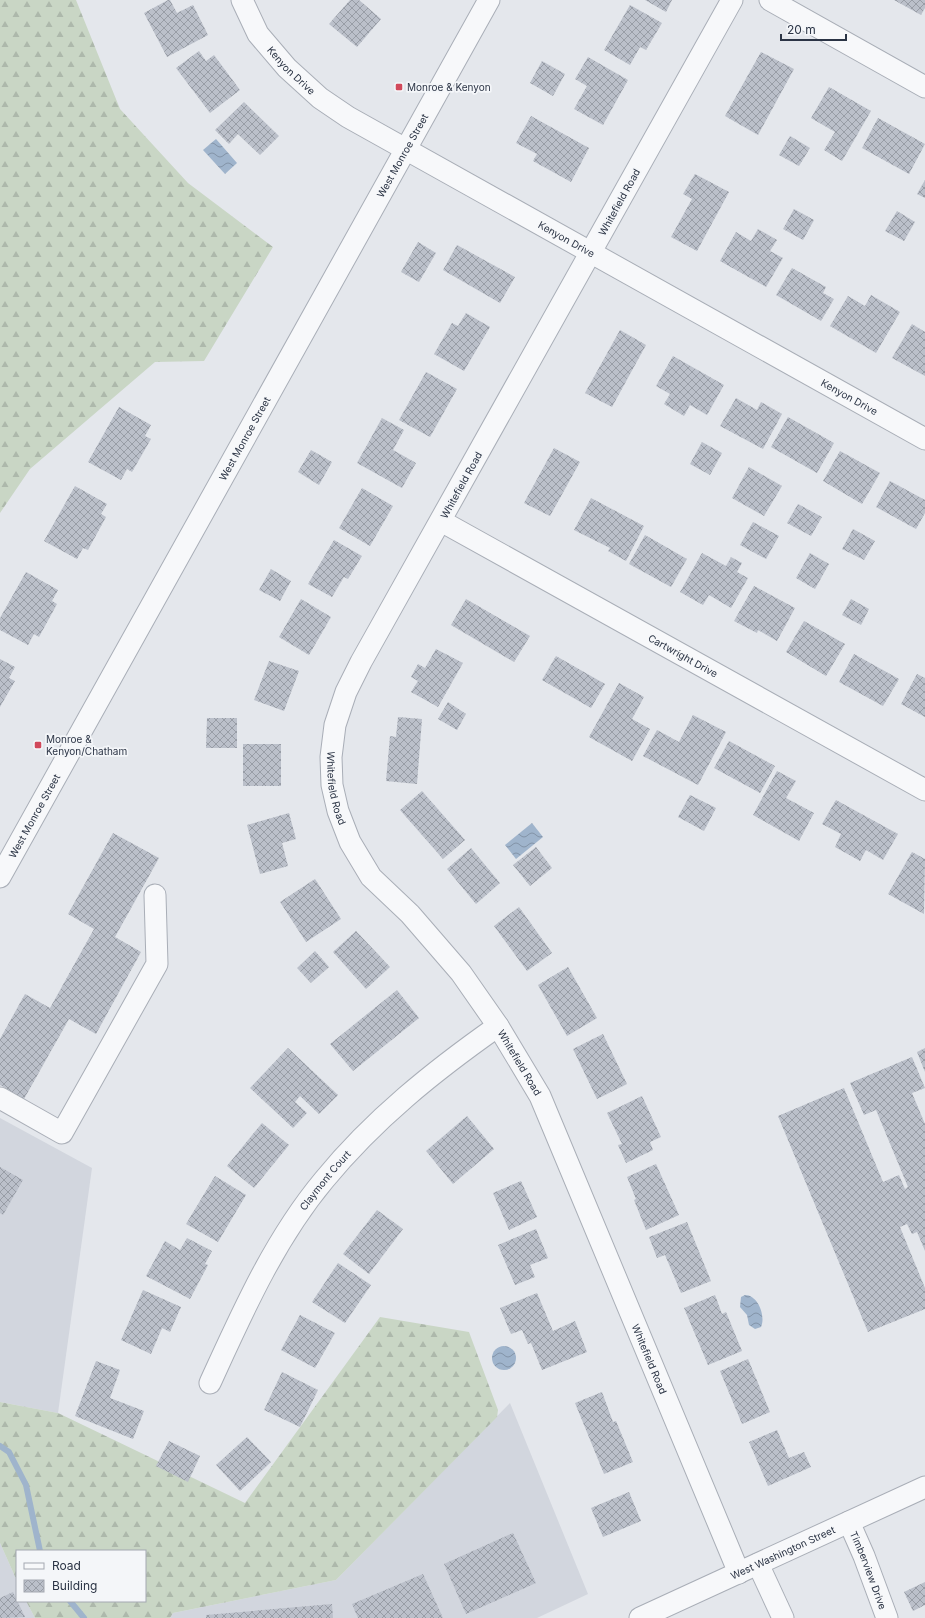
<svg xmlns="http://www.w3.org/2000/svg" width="925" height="1618" viewBox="0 0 925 1618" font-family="Inter,sans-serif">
  <defs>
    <pattern id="forest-firs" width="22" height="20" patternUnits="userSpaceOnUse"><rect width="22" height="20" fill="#c9d6c5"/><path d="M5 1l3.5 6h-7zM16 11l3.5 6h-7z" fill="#adb8ab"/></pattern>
    <pattern id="water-waves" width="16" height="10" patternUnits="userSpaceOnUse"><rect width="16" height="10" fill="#9fb4cc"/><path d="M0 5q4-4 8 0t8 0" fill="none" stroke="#8293a7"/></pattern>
    <pattern id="building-cross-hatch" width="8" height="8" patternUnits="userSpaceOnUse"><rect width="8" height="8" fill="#bbc0ca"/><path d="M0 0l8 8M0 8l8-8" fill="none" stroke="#989da6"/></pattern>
  </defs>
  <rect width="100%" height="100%" fill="#e4e7ec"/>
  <g fill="#d2d6de">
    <polygon points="0,1118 92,1168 58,1413 0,1402"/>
    <polygon points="510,1403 588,1594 537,1618 170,1618 173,1613 336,1580"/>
    <polygon points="0,1543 17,1581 17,1601 26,1601 35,1618 0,1618"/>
  </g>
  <g fill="url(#forest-firs)">
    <polygon points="0,0 76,0 120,109 188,183 273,247 204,361 155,362 30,469 0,513"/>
    <polygon points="380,1317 469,1332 498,1410 497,1417 336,1580 173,1613 170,1618 35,1618 26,1601 145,1601 145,1551 17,1551 17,1581 0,1543 0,1402 58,1413 245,1503"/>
  </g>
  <g fill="url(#water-waves)">
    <polygon points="216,139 237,163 225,174 203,150"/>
    <polygon points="532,823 543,837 516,859 505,845"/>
    <path d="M745,1295C758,1295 766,1316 761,1327L755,1329L749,1325L747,1315L740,1307L741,1297Z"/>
    <circle cx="504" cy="1358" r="12"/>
  </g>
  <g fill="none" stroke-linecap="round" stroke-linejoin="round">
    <g stroke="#9fb4cc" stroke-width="6">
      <polyline points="0,1446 9,1452 26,1485 40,1551"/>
      <polyline points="70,1601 84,1618"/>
    </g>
  </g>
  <g fill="url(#building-cross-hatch)">
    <polygon points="168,0 170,0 177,13 193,5 208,35 167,57 144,13"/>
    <polygon points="350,0 359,0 381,19 357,47 329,24"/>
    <polygon points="645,0 672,0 666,12"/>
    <polygon points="894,0 925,0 925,8 921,15"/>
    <polygon points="630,5 662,23 646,50 640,47 630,65 604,50"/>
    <polygon points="199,51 206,61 214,55 240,90 210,113 176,68"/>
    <polygon points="761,52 794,69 758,135 725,116"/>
    <polygon points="588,57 628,80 603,125 574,109 587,86 575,79"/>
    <polygon points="542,61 565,74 553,96 530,83"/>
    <polygon points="829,87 871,111 842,161 824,150 835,132 811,118"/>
    <polygon points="244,102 279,136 260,155 238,134 229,144 215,130"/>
    <polygon points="531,116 589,148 571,182 533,161 537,154 516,143"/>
    <polygon points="878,118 925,144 909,174 862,148"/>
    <polygon points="790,136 810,148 799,166 779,155"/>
    <polygon points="695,174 729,192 697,251 671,237 692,199 683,194"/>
    <polygon points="925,180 925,198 917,194"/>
    <polygon points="794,209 814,220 803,240 783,229"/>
    <polygon points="897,211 915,222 904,241 885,231"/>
    <polygon points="758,229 777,240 770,251 783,258 766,287 720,261 736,232 751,241"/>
    <polygon points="418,242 436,253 419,282 401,272"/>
    <polygon points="457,245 515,277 500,303 443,270"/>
    <polygon points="792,268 826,287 823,293 834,299 821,321 776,295"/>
    <polygon points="871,295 900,312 876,353 830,326 848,296 865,306"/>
    <polygon points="466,313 490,327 464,371 434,354 452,323 458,326"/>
    <polygon points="912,324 925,332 925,376 892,358"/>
    <polygon points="620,330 646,345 612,407 585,393"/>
    <polygon points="673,356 724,385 707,415 690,405 684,416 664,404 670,394 656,386"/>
    <polygon points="426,372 457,389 430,437 399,420"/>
    <polygon points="736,398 757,410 761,402 782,414 763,449 720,426"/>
    <polygon points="119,407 151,425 145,436 151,439 132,472 127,469 121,480 88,462"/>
    <polygon points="788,417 834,443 817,473 771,447"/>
    <polygon points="382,418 404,430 393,450 416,463 402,488 357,463"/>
    <polygon points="702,442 722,453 710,475 690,464"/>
    <polygon points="554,448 580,462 550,516 524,503"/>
    <polygon points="311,450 332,462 319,485 298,472"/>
    <polygon points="840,451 880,473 862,504 823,481"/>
    <polygon points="749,467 782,486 764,516 732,498"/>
    <polygon points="890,481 925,500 925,513 916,529 876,507"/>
    <polygon points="75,486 107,504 101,514 106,517 88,550 83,548 77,559 44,541"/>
    <polygon points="362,488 393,506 370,546 339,528"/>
    <polygon points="591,498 644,526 626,561 608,551 610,548 574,530"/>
    <polygon points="798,504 822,517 811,536 787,523"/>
    <polygon points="753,522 779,536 766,559 740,545"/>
    <polygon points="853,529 875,541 864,560 842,549"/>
    <polygon points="645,535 687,559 671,587 629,564"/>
    <polygon points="334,540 362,556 348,579 344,577 332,597 308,584"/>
    <polygon points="702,553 726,566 731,557 742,563 737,572 748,578 731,608 709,595 703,605 680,592"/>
    <polygon points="810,553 829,564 815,589 796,578"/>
    <polygon points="271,569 291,581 280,601 259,590"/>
    <polygon points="26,572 58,590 52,601 57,604 39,637 34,634 28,645 0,630 0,618"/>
    <polygon points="754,586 795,608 777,641 758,630 757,633 734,621"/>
    <polygon points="301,599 331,617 309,655 279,637"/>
    <polygon points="466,599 530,636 514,662 451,625"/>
    <polygon points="851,599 869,609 861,625 842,615"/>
    <polygon points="804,621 845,644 826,676 786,652"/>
    <polygon points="436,649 463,663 438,707 411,692 418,681 411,677 418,664 425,668"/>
    <polygon points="854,654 899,679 883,706 839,682"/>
    <polygon points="556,656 605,684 591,708 542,680"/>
    <polygon points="0,659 15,667 9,678 15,681 0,707"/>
    <polygon points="269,661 299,671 284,711 254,700"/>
    <polygon points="917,674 925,678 925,717 901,704"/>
    <polygon points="619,683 644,697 632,719 650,729 632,761 589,737"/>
    <polygon points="448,702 466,714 457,730 438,719"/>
    <polygon points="693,715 726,732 698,785 643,756 657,730 679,742"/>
    <polygon points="398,717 422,719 417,784 386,781 390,736 396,737"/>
    <polygon points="207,718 237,718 237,748 206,748"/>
    <polygon points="729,741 775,766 760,793 714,768"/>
    <rect x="243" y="744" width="38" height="42"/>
    <polygon points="777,771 796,781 786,798 814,813 799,841 753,815"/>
    <polygon points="422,791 465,840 443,859 400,810"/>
    <polygon points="690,795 716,808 704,831 678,817"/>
    <polygon points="836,800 898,834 883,860 866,850 860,861 835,847 841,834 822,824"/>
    <polygon points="289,813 296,839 282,843 288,866 260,874 247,825"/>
    <polygon points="113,833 159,858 115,937 141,952 96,1034 69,1019 24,1099 0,1085 0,1039 25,994 50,1008 94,929 68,914"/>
    <polygon points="536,847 552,868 530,886 513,865"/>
    <polygon points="471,848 500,883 476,904 447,869"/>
    <polygon points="912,852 925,859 924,914 888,894"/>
    <polygon points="315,879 341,919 306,942 280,902"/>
    <polygon points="519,907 552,953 527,971 494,926"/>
    <polygon points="356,931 390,967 366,989 333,952"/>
    <polygon points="315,951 329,967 311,983 297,968"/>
    <polygon points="568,967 597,1018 567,1036 538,985"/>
    <polygon points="397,990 419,1018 353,1071 330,1044"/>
    <polygon points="603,1034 627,1084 597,1099 573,1049"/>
    <polygon points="288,1048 338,1095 319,1114 300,1096 295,1102 307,1113 293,1128 250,1088"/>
    <polygon points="925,1048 925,1072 917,1052"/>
    <polygon points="912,1057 925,1088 912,1093 925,1124 925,1251 917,1232 912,1234 907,1224 900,1227 925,1288 925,1309 868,1332 778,1116 844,1088 883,1182 899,1175 905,1189 908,1187 876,1110 864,1115 850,1083"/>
    <polygon points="642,1096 661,1137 650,1142 653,1150 626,1163 618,1145 622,1144 607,1113"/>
    <polygon points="467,1116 494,1149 453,1184 426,1151"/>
    <polygon points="262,1123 289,1145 254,1188 227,1166"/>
    <polygon points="656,1164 679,1215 646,1230 634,1200 636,1199 627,1177"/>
    <polygon points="0,1167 23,1180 3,1215 0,1213"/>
    <polygon points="215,1176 246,1195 218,1242 186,1224"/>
    <polygon points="521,1181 537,1217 509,1230 493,1193"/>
    <polygon points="377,1210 403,1229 369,1274 343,1254"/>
    <polygon points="687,1222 711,1281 681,1293 665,1255 657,1258 649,1237"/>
    <polygon points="536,1229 548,1258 530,1265 535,1277 515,1285 498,1245"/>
    <polygon points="187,1238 212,1251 205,1264 208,1265 190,1299 146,1276 165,1241 180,1250"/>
    <polygon points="338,1263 371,1285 345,1323 312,1302"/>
    <polygon points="143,1290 181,1307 170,1332 162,1328 151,1354 121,1340"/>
    <polygon points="537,1293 553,1331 575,1321 587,1352 542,1370 531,1343 528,1344 522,1330 511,1334 500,1308"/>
    <polygon points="715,1295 722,1314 726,1312 742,1351 708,1365 684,1308"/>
    <polygon points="300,1315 335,1333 315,1368 281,1350"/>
    <polygon points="748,1359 770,1412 742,1424 720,1371"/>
    <polygon points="96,1361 120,1370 110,1398 144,1411 133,1439 75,1416"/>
    <polygon points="282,1372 318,1390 300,1427 264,1410"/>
    <polygon points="602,1392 613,1422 616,1421 633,1462 604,1474 575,1403"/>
    <polygon points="777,1430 789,1458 804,1452 811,1467 768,1486 749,1442"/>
    <polygon points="247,1437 271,1462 240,1491 216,1465"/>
    <polygon points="169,1441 200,1456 188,1482 156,1466"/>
    <polygon points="629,1492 641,1521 603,1537 591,1508"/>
    <polygon points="513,1533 536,1583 466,1614 444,1564"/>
    <polygon points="423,1574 443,1618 358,1618 352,1604"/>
    <polygon points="925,1582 925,1605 913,1611 904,1592"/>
    <polygon points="13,1592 25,1617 0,1618 0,1598"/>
    <polygon points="332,1604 333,1618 206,1618 206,1615"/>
  </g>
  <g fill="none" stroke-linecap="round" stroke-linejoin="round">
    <g stroke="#a9aeb7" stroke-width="23">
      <g id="minor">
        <path id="s1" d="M242,0L258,34L287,68L320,98L348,117L925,439"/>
        <path id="s2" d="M732,0L361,662L346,692L335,725L331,757L332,785L338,811L350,842L371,877L410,914L461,973L498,1026L540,1096L739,1573"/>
        <polyline points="770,0 925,87"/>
        <path id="s3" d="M441,521L925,790"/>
        <path id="s4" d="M0,877L489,0"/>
        <polyline points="0,1098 62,1133 157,964 155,895"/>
        <path id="s5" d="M210,1383C242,1313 274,1240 324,1180C374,1119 434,1071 498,1026"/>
        <path id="s6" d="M849,1522L864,1556L887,1618"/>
        <polyline points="758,1564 783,1618"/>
        <path id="s7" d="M640,1618L925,1487"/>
      </g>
    </g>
    <use href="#minor" stroke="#f7f8fa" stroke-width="21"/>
  </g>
  <g fill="#d1495b" stroke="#f4f6f9" stroke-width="1.5">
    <rect x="395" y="83" width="8" height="8" rx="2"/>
    <rect x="34" y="741" width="8" height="8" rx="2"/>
  </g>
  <g text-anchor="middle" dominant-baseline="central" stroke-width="3.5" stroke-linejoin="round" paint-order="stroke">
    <g font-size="10" fill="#2b3445" stroke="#f4f6f9">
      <text stroke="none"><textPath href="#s1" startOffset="87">Kenyon Drive</textPath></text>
      <text stroke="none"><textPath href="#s4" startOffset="826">West Monroe Street</textPath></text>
      <text transform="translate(619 202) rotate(-61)">Whitefield Road</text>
      <text stroke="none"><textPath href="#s1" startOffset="411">Kenyon Drive</textPath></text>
      <text stroke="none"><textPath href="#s1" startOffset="735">Kenyon Drive</textPath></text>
      <text stroke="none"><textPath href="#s4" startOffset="502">West Monroe Street</textPath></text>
      <text transform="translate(461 485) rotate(-61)">Whitefield Road</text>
      <text stroke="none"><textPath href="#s3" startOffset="277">Cartwright Drive</textPath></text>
      <text stroke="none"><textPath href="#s2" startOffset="891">Whitefield Road</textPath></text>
      <text stroke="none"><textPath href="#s4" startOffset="70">West Monroe Street</textPath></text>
      <text stroke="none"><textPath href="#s2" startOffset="1227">Whitefield Road</textPath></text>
      <text stroke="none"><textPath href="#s5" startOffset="234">Claymont Court</textPath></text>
      <text stroke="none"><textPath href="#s2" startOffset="1551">Whitefield Road</textPath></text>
      <text stroke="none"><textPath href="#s7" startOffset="157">West Washington Street</textPath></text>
      <text stroke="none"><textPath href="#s6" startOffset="52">Timberview Drive</textPath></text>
    </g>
    <g font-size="10" fill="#2b3445" stroke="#f4f6f9" text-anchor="start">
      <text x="407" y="87">Monroe &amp; Kenyon</text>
      <text x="46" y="739">Monroe &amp;<tspan x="46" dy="12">Kenyon/Chatham</tspan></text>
    </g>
  </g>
  <rect x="16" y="1550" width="130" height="52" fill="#f4f6f9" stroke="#a4a8b1"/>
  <rect x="24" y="1563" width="20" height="6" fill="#f7f8fa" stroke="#a4a8b1"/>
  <text x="52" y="1570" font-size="12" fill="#2b3445">Road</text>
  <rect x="24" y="1580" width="20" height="12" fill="url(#building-cross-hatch)" stroke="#a4a8b1"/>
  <text x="52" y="1590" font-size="12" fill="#2b3445">Building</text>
  <path d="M781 34v6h65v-6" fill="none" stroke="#2b3445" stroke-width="2"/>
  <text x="787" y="34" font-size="12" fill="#2b3445" stroke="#f4f6f9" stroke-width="3" paint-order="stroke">20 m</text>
</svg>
